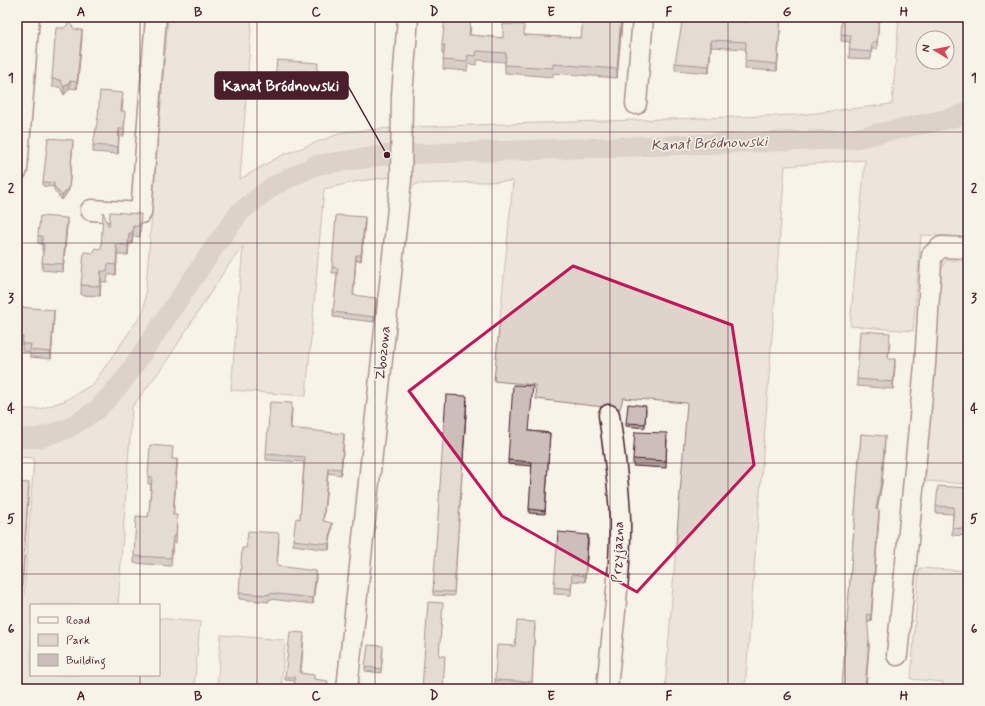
<svg xmlns="http://www.w3.org/2000/svg" width="985" height="706" viewBox="0 0 985 706" font-family="Mynerve,sans-serif">
  <rect width="100%" height="100%" fill="#f7f3e8"/>
  <filter id="ink" filterUnits="userSpaceOnUse"><feTurbulence type="fractalNoise" baseFrequency=".025" numOctaves="2"/><feDisplacementMap in="SourceGraphic" scale="8" xChannelSelector="R" yChannelSelector="G"/><feConvolveMatrix kernelMatrix="1 2 1 2 8 2 1 2 1" color-interpolation-filters="sRGB"/></filter>
  <g filter="url(#ink)">
    <g fill="#ded4cc" stroke="#947a7c" fill-rule="evenodd">
      <polygon points="168,17 252,17 240,179 280,156 344,132 390,128 393,177 359,181 324,189 306,396 231,390 243,246 225,270 164,365 132,407 118,605 31,605 31,675 159,675 159,618 200,622 194,689 17,689 34,458 17,457 17,409 40,409 64,401 93,384 144,311"/>
      <path d="M899,17H968V237L921,235L913,331L850,326L865,160L785,166L745,689H665L687,403L623,398L620,409L536,399L535,385L494,381L513,181L417,184L407,191L410,127L798,115L892,104ZM923,38H947V62H923Z"/>
      <polygon points="946,260 968,261 968,484 925,481 941,270"/>
      <polygon points="919,568 968,571 968,689 943,689 943,682 911,679"/>
      <polygon points="221,635 285,640 281,689 217,689"/>
    </g>
    <g fill="none" stroke-linecap="round" stroke-linejoin="round">
      <polyline stroke="#bcaaa7" stroke-width="20" points="17,438 39,438 69,428 98,409 124,380 217,243 240,212 273,186 316,165 387,155 852,139 956,117 968,112"/>
      <g stroke="#4a1f2b" stroke-width="23">
        <g id="minor">
          <polyline points="636,104 643,17"/>
          <polyline points="17,170 29,17"/>
          <polyline points="91,210 141,213 156,17"/>
          <polyline points="897,655 925,365 931,261 932,255 941,247 968,248"/>
          <polyline points="347,689 401,180 402,96 408,17"/>
          <path d="M607,689C612,633 621,575 620,519C619,484 614,450 609,415"/>
        </g>
      </g>
      <use href="#minor" stroke="#f7f3e8" stroke-width="20"/>
    </g>
    <g fill="#afa49f" stroke="#4a1f2b">
      <polygon points="748,17 781,17 777,71 745,69 746,49 711,47 709,73 675,70 675,63 713,20 748,22"/>
      <polygon points="842,17 879,17 877,49 872,49 871,59 849,58 850,42 841,41"/>
      <polygon points="622,22 617,78 553,73 553,77 505,73 505,62 477,60 476,65 468,64 467,71 443,69 444,54 442,54 442,45 471,26 470,35 503,38 524,35 581,38"/>
      <polygon points="74,29 82,37 77,89 70,88 64,95 60,87 52,87 52,79"/>
      <polygon points="318,70 317,87 275,85 275,78"/>
      <polygon points="123,100 122,111 125,119 124,136 119,136 118,154 93,152 93,145"/>
      <polygon points="73,140 69,190 62,200 54,190 54,187 43,186 43,182"/>
      <polygon points="365,223 361,261 356,260 353,296 376,304 374,322 333,317 337,273 332,273 332,267"/>
      <polygon points="141,224 140,237 133,236 132,244 129,244 128,255 117,255 116,275 108,275 107,282 101,282 100,296 81,295 81,285 94,253 101,249 109,227"/>
      <polygon points="67,225 63,272 42,270 43,251 42,251 42,244 38,243 38,236"/>
      <polygon points="17,311 54,317 51,359 30,357 30,352 22,351 22,344 17,344"/>
      <polygon points="890,341 888,359 895,366 893,389 857,386 857,379"/>
      <polygon points="467,400 454,596 433,595 433,591"/>
      <polygon points="292,409 291,428 344,439 341,475 328,473 323,521 332,528 329,550 293,545 293,540 300,519 304,462 266,460 266,454"/>
      <polygon points="646,409 645,428 626,426 626,423"/>
      <polygon points="530,431 550,433 545,514 529,513 532,466 508,464 508,460"/>
      <polygon points="861,434 885,443 882,483 877,510 879,517 871,622 867,622 869,647 866,689 842,689"/>
      <polygon points="667,440 666,468 633,466 633,459"/>
      <polygon points="173,459 177,466 173,515 177,522 176,543 173,543 171,566 134,563 134,556 149,513 151,484 148,484 148,476"/>
      <polygon points="17,482 29,487 19,633 17,632"/>
      <polygon points="968,488 968,536 952,535 953,514 936,513 936,506"/>
      <polygon points="279,540 277,566 316,577 313,604 269,599 269,602 239,599 239,593"/>
      <polygon points="588,542 585,582 572,581 571,595 554,594 554,587"/>
      <polygon points="535,626 532,686 495,684 495,680 515,646"/>
      <polygon points="304,637 301,673 314,679 328,684 327,689 294,689 295,681 285,680 285,677"/>
      <polygon points="383,650 381,673 365,671 365,667"/>
    </g>
    <g fill="#8f8682" stroke="#4a1f2b">
      <polygon points="622,17 622,22 617,78 617,69"/>
      <polygon points="781,17 777,71 777,64"/>
      <polygon points="82,30 82,37 77,89 77,82"/>
      <polygon points="711,40 711,47 709,73 709,66"/>
      <polygon points="70,81 70,88 64,95 64,87"/>
      <polygon points="119,129 119,136 118,154 118,147"/>
      <polygon points="73,144 69,190 62,200 62,196"/>
      <polygon points="365,217 365,223 361,261 361,255"/>
      <polygon points="67,218 67,225 63,272 63,264"/>
      <polygon points="133,226 133,236 132,244 132,233"/>
      <polygon points="129,233 129,244 128,255 128,245"/>
      <polygon points="117,249 117,260 116,275 116,265"/>
      <polygon points="356,255 356,260 353,301 353,295"/>
      <polygon points="101,271 101,282 100,296 100,286"/>
      <polygon points="376,298 376,304 374,322 374,317"/>
      <polygon points="54,310 54,317 51,359 51,352"/>
      <polygon points="895,359 895,366 893,389 893,382"/>
      <polygon points="344,434 344,439 341,475 341,469"/>
      <polygon points="885,436 882,483 876,517 876,509"/>
      <polygon points="177,459 177,466 173,522 173,515"/>
      <polygon points="328,468 328,473 323,527 323,521"/>
      <polygon points="879,510 879,517 871,622 871,615"/>
      <polygon points="332,523 332,528 329,550 329,544"/>
      <polygon points="588,535 588,542 585,582 585,576"/>
      <polygon points="316,571 316,577 313,604 313,598"/>
      <polygon points="869,640 869,647 865,689"/>
    </g>
    <g fill="#ccbfb9" stroke="#4a1f2b">
      <polygon points="445,17 471,17 469,35 503,38 503,24 524,25 524,35 581,38 583,17 621,17 617,69 553,64 553,68 505,65 506,53 477,51 476,56 468,55 467,62 443,60 445,45 442,45"/>
      <polygon points="683,17 713,17 713,20 748,22 748,17 781,17 777,64 745,61 746,42 711,40 709,66 675,63"/>
      <polygon points="842,17 879,17 877,42 872,42 871,52 849,50 851,35 841,34"/>
      <polygon points="70,22 74,29 82,30 77,82 70,81 64,87 60,80 52,79 55,38 56,28 64,28"/>
      <polygon points="277,60 318,63 317,80 275,78"/>
      <polygon points="100,91 123,93 121,111 125,111 124,129 119,129 118,147 93,145 98,117"/>
      <polygon points="48,138 73,140 69,187 62,196 54,186 54,183 43,182"/>
      <polygon points="103,212 109,227 110,212 141,214 140,226 133,226 132,233 129,233 128,245 115,244 117,249 116,265 108,264 107,271 101,271 100,286 81,285 84,252 94,253 95,248 101,249"/>
      <polygon points="336,215 365,217 361,255 356,255 353,295 376,298 374,317 333,312 338,268 332,267"/>
      <polygon points="40,216 67,218 63,264 42,263 44,244 42,244 42,236 38,236"/>
      <polygon points="20,307 54,310 51,352 30,350 31,344 22,344 23,337 17,337 17,311 19,312"/>
      <polygon points="860,331 890,333 888,359 895,359 893,382 857,379"/>
      <polygon points="513,385 533,386 529,431 550,433 545,511 529,509 532,462 508,460"/>
      <polygon points="446,395 467,396 454,592 433,591"/>
      <polygon points="270,402 292,403 290,428 344,434 341,469 328,468 323,521 332,523 329,544 293,540 296,518 300,519 305,457 266,454"/>
      <polygon points="628,404 646,406 645,424 626,423"/>
      <polygon points="635,432 667,433 666,461 633,459"/>
      <polygon points="861,434 885,436 882,476 876,509 879,510 871,615 867,614 869,640 865,689 842,687"/>
      <polygon points="150,445 173,447 172,459 177,459 173,515 177,515 176,536 173,536 171,558 134,556 136,516 148,517 149,513 152,477 148,476"/>
      <polygon points="17,482 29,483 19,629 17,629"/>
      <polygon points="938,486 968,488 968,529 952,528 954,507 936,506"/>
      <polygon points="248,531 279,533 277,566 316,571 313,598 269,593 269,595 239,593 242,548 246,548"/>
      <polygon points="558,532 588,535 585,576 572,574 571,589 554,587"/>
      <polygon points="428,602 443,603 439,656 445,656 443,689 422,689"/>
      <polygon points="517,621 535,622 532,682 495,680 497,645 515,646"/>
      <polygon points="290,632 304,633 300,673 314,675 314,679 328,681 327,689 294,689 295,677 285,677"/>
      <polygon points="368,645 383,646 381,669 365,667"/>
    </g>
  </g>
  <path d="M0 0H985V706H0ZM573,266L732,325L754,465L637,592L502,516L409,391Z" fill="#f7f3e8" fill-opacity=".55" fill-rule="evenodd"/>
  <path fill="none" stroke="#c2185b" stroke-width="3" stroke-linejoin="round" d="M573,266L732,325L754,465L637,592L502,516L409,391Z"/>
  <path fill="none" stroke="#4a1f2b" stroke-width="1" stroke-opacity="0.55" d="M140,17V605M257,17V689M375,17V689M492,17V689M610,17V689M728,17V689M845,17V689M17,132H968M17,243H968M17,353H968M17,463H968M17,574H968M140,675V689"/>
  <g text-anchor="middle" dominant-baseline="central" stroke-width="3" stroke-linejoin="round" paint-order="stroke">
    <g font-size="14" fill="#4a1f2b" stroke="#f7f3e8">
      <text transform="translate(383 353) rotate(-84)">Zbożowa</text>
      <text transform="translate(618 552) rotate(-88)">Przyjazna</text>
    </g>
    <g font-size="15" font-style="italic" fill="#6c4950" stroke="#f7f3e8">
      <text transform="translate(709 144) rotate(-2)">Kanał Bródnowski</text>
    </g>
  </g>
  <path fill="none" stroke="#4a1f2b" stroke-width="1.5" d="M387 155L348 86"/>
  <circle fill="#4a1f2b" stroke="#f7f3e8" stroke-width="1.5" cx="387" cy="155" r="4"/>
  <rect fill="#4a1f2b" stroke="#4a1f2b" stroke-width="1.5" x="215" y="72" width="133" height="27" rx="4"/>
  <g font-size="15" text-anchor="middle" font-weight="bold" fill="#fff">
    <text x="281" y="91">Kanał Bródnowski</text>
  </g>
  <rect width="985" height="706" fill="none" stroke="#f7f3e8" stroke-width="44"/>
  <rect x="30" y="604" width="130" height="72" fill="#f7f3e8" stroke="#b29e9c"/>
  <rect x="38" y="617" width="20" height="6" fill="#f7f3e8" stroke="#b29e9c"/>
  <text x="66" y="624" font-size="12" fill="#4a1f2b">Road</text>
  <rect x="38" y="634" width="20" height="12" fill="#ded4cc" stroke="#b29e9c"/>
  <text x="66" y="644" font-size="12" fill="#4a1f2b">Park</text>
  <rect x="38" y="654" width="20" height="12" fill="#ccbfb9" stroke="#b29e9c"/>
  <text x="66" y="664" font-size="12" fill="#4a1f2b">Building</text>
  <g transform="translate(935 50) rotate(280)"><circle r="19" fill="#f7f3e8" stroke="#b29e9c"/>
  <path d="M0-3L7 15L0 10L-7 15Z" fill="#d1495b"/>
  <text y="-6" font-size="11" font-weight="bold" text-anchor="middle" fill="#4a1f2b">N</text>
  </g>
  <rect x="22" y="22" width="941" height="662" fill="none" stroke="#4a1f2b" stroke-width="1.5"/>
  <g font-size="13" text-anchor="middle" font-weight="bold" fill="#4a1f2b">
    <text x="81" y="16">A</text>
    <text x="198" y="16">B</text>
    <text x="316" y="16">C</text>
    <text x="434" y="16">D</text>
    <text x="551" y="16">E</text>
    <text x="669" y="16">F</text>
    <text x="787" y="16">G</text>
    <text x="904" y="16">H</text>
    <text x="11" y="82">1</text>
    <text x="974" y="82">1</text>
    <text x="11" y="192">2</text>
    <text x="974" y="192">2</text>
    <text x="11" y="302">3</text>
    <text x="974" y="302">3</text>
    <text x="11" y="413">4</text>
    <text x="974" y="413">4</text>
    <text x="11" y="523">5</text>
    <text x="974" y="523">5</text>
    <text x="11" y="633">6</text>
    <text x="974" y="633">6</text>
    <text x="81" y="700">A</text>
    <text x="198" y="700">B</text>
    <text x="316" y="700">C</text>
    <text x="434" y="700">D</text>
    <text x="551" y="700">E</text>
    <text x="669" y="700">F</text>
    <text x="787" y="700">G</text>
    <text x="904" y="700">H</text>
  </g>
</svg>
